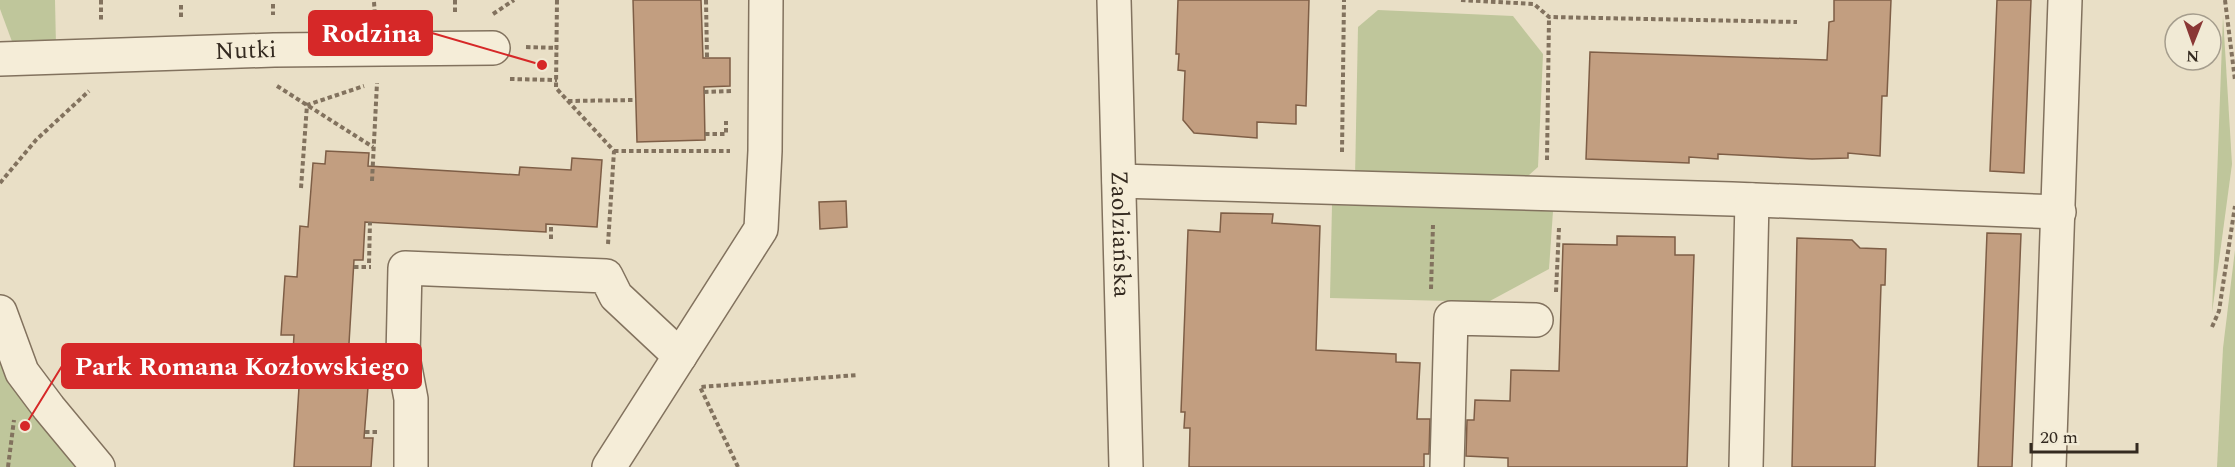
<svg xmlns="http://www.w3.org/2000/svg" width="2235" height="467" viewBox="0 0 2235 467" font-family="Spectral,serif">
  <rect width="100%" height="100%" fill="#e9dfc6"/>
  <g fill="#bfc69b">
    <polygon points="0,0 55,0 56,46 14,47 0,9"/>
    <polygon points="1378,10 1513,16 1543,54 1538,167 1519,184 1355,178 1358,27"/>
    <polygon points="2223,16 2232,164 2212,313"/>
    <polygon points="1332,205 1553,211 1549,269 1488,302 1330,298"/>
    <polygon points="2235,250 2235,467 2217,467 2223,348"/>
    <polygon points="0,343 85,467 0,467"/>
  </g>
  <g fill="#c29e80" stroke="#7e5e46" stroke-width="1.5">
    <polygon points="633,0 701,0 703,58 730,58 730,86 704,87 705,140 637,142"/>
    <polygon points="1178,0 1309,0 1306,106 1296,105 1296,124 1257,122 1257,138 1194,133 1183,120 1185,71 1178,70 1179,54 1176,54"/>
    <polygon points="1834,0 1891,0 1887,96 1882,96 1880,156 1848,153 1848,158 1812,159 1718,154 1718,159 1689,157 1689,163 1586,159 1590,52 1827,60 1829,22 1834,21"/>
    <polygon points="1997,0 2031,0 2024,173 1990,171"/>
    <polygon points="326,151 369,153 368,166 519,175 520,167 571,170 572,158 602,160 597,227 546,224 546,232 365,222 363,260 354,260 348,360 356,360 355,386 368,387 364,438 373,438 371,467 294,467 299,387 291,386 294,335 281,335 285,276 297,277 300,226 308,227 313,163 325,164"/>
    <polygon points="846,201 847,227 820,229 819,202"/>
    <polygon points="1221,213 1273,214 1272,223 1320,226 1316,350 1396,354 1396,362 1420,363 1417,419 1430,419 1429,454 1424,454 1424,467 1189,467 1190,428 1184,428 1185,412 1181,412 1188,230 1220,232"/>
    <polygon points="1987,233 2021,234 2012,467 1978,467"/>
    <polygon points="1617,236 1675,237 1675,255 1694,255 1687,467 1508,467 1508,458 1466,456 1467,420 1474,420 1475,400 1510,401 1511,370 1559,371 1563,244 1617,245"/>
    <polygon points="1797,238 1852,240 1860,248 1886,249 1885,285 1881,285 1875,467 1792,467"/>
  </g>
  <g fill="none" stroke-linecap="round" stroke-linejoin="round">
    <g stroke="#82725e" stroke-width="36">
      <g id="minor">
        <path id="s1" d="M1114,0L1126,467"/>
        <path id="s2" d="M0,59L274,50L493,48"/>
        <polyline points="1119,181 1732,199 2059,212"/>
        <polyline points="0,312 22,372 49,408 98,467"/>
        <polyline points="411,467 411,399 403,357 405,268 606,276 616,296 680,356"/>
        <polyline points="609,467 761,229 765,151 766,0"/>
        <polyline points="1447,467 1451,318 1536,320"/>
        <polyline points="1746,467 1752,200"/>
        <polyline points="2049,467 2065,0"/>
      </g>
    </g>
    <g stroke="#82725e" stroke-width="4" stroke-dasharray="4.5 3" stroke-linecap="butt">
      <polyline points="101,0 101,20"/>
      <polyline points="455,0 455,15"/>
      <polyline points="557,0 556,88 614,151 608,244"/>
      <polyline points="706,0 707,58"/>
      <polyline points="1461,0 1534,4 1549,17 1797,22"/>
      <polyline points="2225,0 2235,80"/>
      <polyline points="374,2 375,16"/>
      <polyline points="273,4 273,15"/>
      <polyline points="181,5 181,20"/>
      <polyline points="493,14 514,0"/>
      <polyline points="526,47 558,48"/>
      <polyline points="510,79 557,80"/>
      <polyline points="277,86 373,147"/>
      <polyline points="704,92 731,91"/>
      <polyline points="568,101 636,100"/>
      <polyline points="705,134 726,134 726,121"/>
      <polyline points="614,151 730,151"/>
      <polyline points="1342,152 1344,0"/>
      <polyline points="1547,160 1549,17"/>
      <polyline points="372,181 377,83"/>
      <polyline points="0,183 36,140 89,91"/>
      <polyline points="301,188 307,105 364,86"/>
      <polyline points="551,239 551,225"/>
      <polyline points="369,263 370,222"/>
      <polyline points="354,267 371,267"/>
      <polyline points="1431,289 1433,225"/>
      <polyline points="1556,292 1559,228"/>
      <polyline points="2212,327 2219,311 2235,206"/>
      <polyline points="349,354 369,355"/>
      <polyline points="365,432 378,432"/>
      <polyline points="8,467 14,420"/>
      <polyline points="738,467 700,387 858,375"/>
    </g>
    <use href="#minor" stroke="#f5edd8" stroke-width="33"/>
  </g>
  <g text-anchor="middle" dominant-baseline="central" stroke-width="4.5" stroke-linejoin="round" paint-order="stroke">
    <g font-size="24" fill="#342a20" stroke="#f1ead5">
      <text stroke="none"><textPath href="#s2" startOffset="246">Nutki</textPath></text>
      <text stroke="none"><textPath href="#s1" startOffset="234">Zaolziańska</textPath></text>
    </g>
  </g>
  <path fill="none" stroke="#d62828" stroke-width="2" d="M542 65L432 33M25 426L62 366"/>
  <g fill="#d62828" stroke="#f1ead5" stroke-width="2">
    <circle cx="542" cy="65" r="6"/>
    <circle cx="25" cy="426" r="6"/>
  </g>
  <g fill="#d62828" stroke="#d62828" stroke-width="2">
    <rect x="309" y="11" width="123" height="44" rx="6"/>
    <rect x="62" y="344" width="359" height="44" rx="6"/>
  </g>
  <g font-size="26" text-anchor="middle" font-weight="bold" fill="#fff">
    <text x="371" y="42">Rodzina</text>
    <text x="242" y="375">Park Romana Kozłowskiego</text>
  </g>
  <g transform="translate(2193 42) rotate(181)"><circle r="28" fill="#f1ead5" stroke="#a59d8d" stroke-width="1.5"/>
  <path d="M0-4.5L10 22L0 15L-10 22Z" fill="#8a3735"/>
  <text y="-9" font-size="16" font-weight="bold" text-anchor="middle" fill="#342a20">N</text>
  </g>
  <path d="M2031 443v9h106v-9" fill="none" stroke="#342a20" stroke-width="3"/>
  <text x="2040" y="443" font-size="18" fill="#342a20" stroke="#f1ead5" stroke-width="4.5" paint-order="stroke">20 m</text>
</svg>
